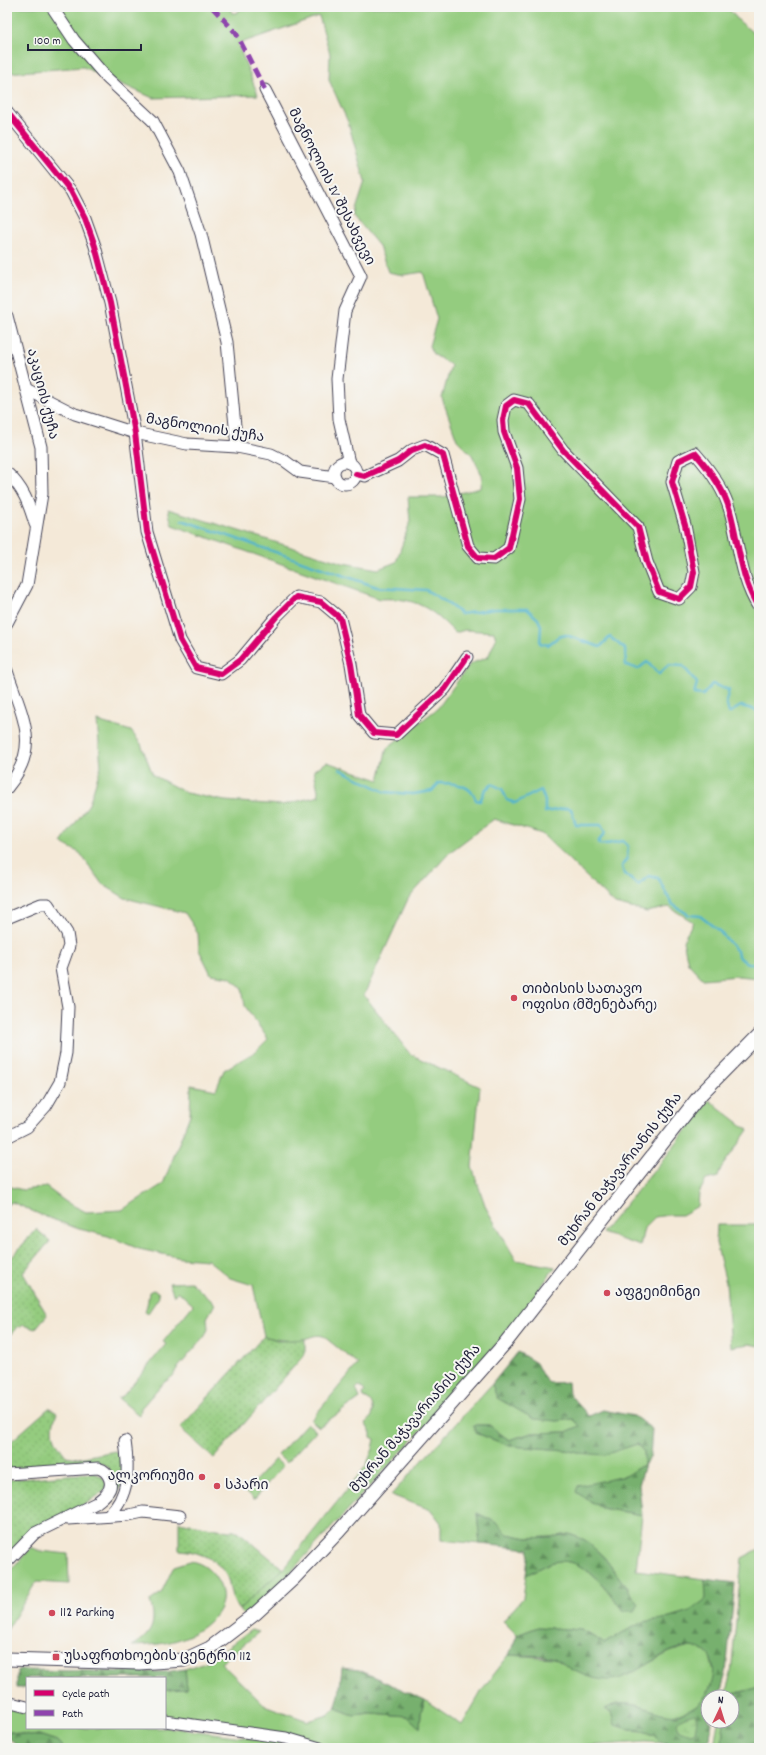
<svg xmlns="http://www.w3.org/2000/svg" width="766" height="1755" viewBox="0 0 766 1755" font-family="Dekko,'Noto Sans Georgian',sans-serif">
  <defs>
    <pattern id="forest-firs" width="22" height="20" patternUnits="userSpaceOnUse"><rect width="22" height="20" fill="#77b06e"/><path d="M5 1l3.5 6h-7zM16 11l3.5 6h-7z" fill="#618f5c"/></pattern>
    <pattern id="wetland-marsh" width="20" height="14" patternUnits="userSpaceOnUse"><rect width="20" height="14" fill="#94cc7f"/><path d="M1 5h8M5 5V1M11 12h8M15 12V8" fill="none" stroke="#7faf6f"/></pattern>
    <pattern id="park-dots" width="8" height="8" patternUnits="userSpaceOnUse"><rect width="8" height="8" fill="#94cc7f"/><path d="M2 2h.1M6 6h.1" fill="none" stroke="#7faf6f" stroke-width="1.8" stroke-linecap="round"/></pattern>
  </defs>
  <rect width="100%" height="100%" fill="#f6f6f2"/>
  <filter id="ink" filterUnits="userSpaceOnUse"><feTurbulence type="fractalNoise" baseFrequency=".025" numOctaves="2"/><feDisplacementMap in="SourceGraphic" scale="8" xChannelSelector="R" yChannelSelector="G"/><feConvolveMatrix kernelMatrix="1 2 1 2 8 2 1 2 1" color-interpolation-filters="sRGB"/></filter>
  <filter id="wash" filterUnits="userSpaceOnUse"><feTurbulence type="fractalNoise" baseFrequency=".012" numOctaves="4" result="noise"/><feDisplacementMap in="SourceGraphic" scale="16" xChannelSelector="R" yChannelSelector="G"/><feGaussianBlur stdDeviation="0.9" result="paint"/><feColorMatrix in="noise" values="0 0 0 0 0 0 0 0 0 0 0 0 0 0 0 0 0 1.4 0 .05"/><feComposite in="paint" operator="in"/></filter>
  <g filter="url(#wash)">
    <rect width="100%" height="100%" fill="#f4e9d8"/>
    <g fill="#94cc7f" stroke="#5b775d">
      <path d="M7,7H229L232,13H236L244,7H727L739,21L759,38V978L738,976L703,979L688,963L683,941L693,922L669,907L647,912L615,904L542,834L494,819L450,852L408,899L364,995L410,1054L480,1087L472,1167L486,1208L516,1260L555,1267L522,1314L460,1388L288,1575L244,1616L239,1609L283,1569L366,1466L373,1449L375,1439L371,1437V1433L365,1423C376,1417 376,1402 364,1398L363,1394L365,1391L359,1386L356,1389L360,1398L319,1427L311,1420L358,1364L323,1336C315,1334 312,1337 304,1339C290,1342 277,1340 264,1336L253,1285L230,1278L208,1260L181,1258L139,1249L108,1236L79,1229L41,1215L12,1202L7,1205V1186L23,1190L46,1187L66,1202L86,1212L122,1210L163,1184L190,1115L191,1085L216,1090L224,1070L255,1052L268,1039L245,1006L242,988L230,977L211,974L199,950L198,933L185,913L125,898L102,884L80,853L61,843L89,804L101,766L97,721L131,731L141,744L153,775L186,793L225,801L282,805L319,796L314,770L327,762L379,780L387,748L438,708L470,664L488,657L496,639L494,632L465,630L455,633C431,608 416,597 380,599L172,525L168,509L343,563L378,569L396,562L410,522L408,497H443L481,488L482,475L472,455L457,440L442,398L451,365L433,354L429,346L437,319L423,272L403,275L388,272L379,246L354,216L365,182L348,122L329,80L330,54L319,16L238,44L258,95L153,98L83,67L7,73Z"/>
      <polygon points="709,1100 748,1130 721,1168 718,1177 706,1180 699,1193 698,1206 682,1215 669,1215 655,1217 644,1228 640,1246 602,1233 667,1155"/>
      <polygon points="717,1225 759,1225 759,1346 749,1344 731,1347 726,1283 716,1243"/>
      <polygon points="191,1282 215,1304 207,1318 208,1329 205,1336 176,1370 173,1376 162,1384 141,1408 140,1416 118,1398 123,1396 166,1344 163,1342 193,1305 178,1291 174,1296 169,1283"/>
      <path d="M153,1290L158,1292L159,1297L148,1313L145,1311C148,1304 148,1299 149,1292Z"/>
      <path d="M492,1384L497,1398L557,1421L573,1419L580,1426L566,1432L532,1433L509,1440L489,1425H473L476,1433L510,1446L566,1450L578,1453L622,1449L637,1444L644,1452L645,1464L625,1476L608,1480L576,1492L601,1508L642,1515L636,1570L705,1579L707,1599L690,1611L663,1619L643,1622L622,1633L605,1644L582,1630L538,1627L517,1635L503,1621L523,1598L526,1575C535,1571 545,1564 554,1562C583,1555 609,1591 623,1611L629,1589L619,1578L604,1557L585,1540L569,1534L551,1537L527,1538L507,1534L499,1524L477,1513L480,1544L441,1540V1523L431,1510L391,1495Z"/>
      <polygon points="307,1423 316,1431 286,1463 278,1455"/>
      <polygon points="275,1459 283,1466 254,1499 246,1491"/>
      <polygon points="31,1547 40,1551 68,1554 69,1584 36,1582 7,1630 7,1573 16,1565"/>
      <polygon points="759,1549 759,1686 753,1689 732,1694 731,1697 724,1697 731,1674 742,1558"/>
      <path d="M190,1561C203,1563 211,1570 217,1580C225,1593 224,1605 214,1617C192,1641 164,1645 132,1646C152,1635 157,1623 150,1601L161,1593L174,1566Z"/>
      <path d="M251,1630L259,1632L221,1663L264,1705L308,1721L328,1715L335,1708L354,1715L371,1713L407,1716L420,1727L421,1713L425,1700L462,1725L484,1687L509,1655L554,1658L575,1671L630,1673L670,1652L686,1647L700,1648L710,1656L714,1671V1681L701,1703L687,1712L673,1715L658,1713L637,1705L617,1703L606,1709L630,1730C642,1730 654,1733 662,1743L646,1742L557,1748H335L289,1735L165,1717V1690L187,1689L185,1669L208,1661Z"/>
      <polygon points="7,1706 27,1712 27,1728 165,1728 165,1727 258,1739 303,1748 258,1748 257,1745 250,1748 63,1748 57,1741 39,1735 30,1736 7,1731"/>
      <polygon points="718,1721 724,1721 722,1744 724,1748 715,1748 714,1746"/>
    </g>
    <g fill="url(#forest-firs)" stroke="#4c6954">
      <polygon points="518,1352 536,1363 541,1373 549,1383 568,1382 569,1394 589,1416 603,1410 634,1416 652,1429 650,1458 645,1464 639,1485 642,1515 601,1508 576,1492 578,1486 625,1476 644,1464 644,1452 637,1444 604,1455 578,1453 566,1450 510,1446 476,1433 473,1425 489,1425 509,1440 532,1433 566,1432 580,1426 573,1419 557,1421 534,1419 497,1398 492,1384"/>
      <path d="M477,1513L499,1524L507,1534L527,1538L551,1537L569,1534L585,1540L604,1557L639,1604L635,1611H623C609,1591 583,1555 554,1562C545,1564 535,1571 526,1575L529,1549L480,1544Z"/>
      <path d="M705,1579L735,1583L726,1673L719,1697H708V1721H712L710,1739C696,1747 678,1744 662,1743L653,1735L640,1730H630L615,1725L611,1713L605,1709C609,1707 613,1705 616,1704C620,1703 625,1704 628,1704C652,1706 667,1723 692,1709C717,1695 726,1646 687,1647C663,1648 632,1680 610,1680C597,1680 586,1677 575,1671C568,1668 561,1661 554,1658C543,1654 521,1656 509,1655L517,1635L538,1627L582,1630L605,1644L622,1633L643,1622L663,1619L690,1611L706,1599Z"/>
      <polygon points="342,1668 359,1670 425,1700 421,1713 420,1728 407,1716 371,1713 354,1715 335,1708 339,1695"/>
      <polygon points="185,1669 187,1689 165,1690 165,1678 27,1678 27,1688 17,1688 17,1670 165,1672"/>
      <polygon points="759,1686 759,1748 724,1748 722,1744 724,1721 732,1721 732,1694 753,1689"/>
      <polygon points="7,1731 30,1736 39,1735 57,1741 63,1748 19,1748 7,1736"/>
    </g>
    <path fill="url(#wetland-marsh)" stroke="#5b775d" d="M695,1714L697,1718L695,1733L688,1734L679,1731L677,1723C681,1717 688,1716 695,1714Z"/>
    <g fill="url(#park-dots)" stroke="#5b775d">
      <polygon points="36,1229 50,1241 23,1273 47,1315 35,1329 23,1325 20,1328 18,1326 7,1338 10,1340 7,1343 7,1263"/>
      <polygon points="264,1336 280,1341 305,1339 305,1354 214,1458 180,1428"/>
      <path d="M49,1408L57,1413C49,1432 54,1440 66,1456L78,1458L115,1451L122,1457L126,1475L114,1501L106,1500L116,1489L114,1477L107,1466L98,1462L57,1468L7,1472V1445Z"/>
      <polygon points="92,1473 102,1476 106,1483 106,1490 7,1557 7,1480"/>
      <path d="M179,1522L229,1531H238L283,1569L239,1609C229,1597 232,1590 227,1577C218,1559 198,1551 179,1550Z"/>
    </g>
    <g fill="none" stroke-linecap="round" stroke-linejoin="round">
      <g stroke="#4fb3ce" stroke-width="2.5">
        <polyline points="182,520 377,587 426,590 446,602 461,614 495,609 527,609 538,619 541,626 540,643 548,645 558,637 566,635 600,647 610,637 625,649 626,665 638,669 647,662 659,674 669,665 683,666 697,683 694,694 703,695 712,684 729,690 726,701 729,713 741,706 756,710 759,714"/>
        <path d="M339,769L385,792L413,794L432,791L439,783C454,783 471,784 476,800L480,801L485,790L492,784L502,789L507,800L515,803L541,790L545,801V812L567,808L571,809L576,825H601L605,833L598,842L599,844C607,845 615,842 623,841L628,846L627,858L622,866L624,874L638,885L649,876L658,878L672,904L689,915L700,916L719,931L737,951L738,956L745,962L759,966"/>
      </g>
    </g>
  </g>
  <g filter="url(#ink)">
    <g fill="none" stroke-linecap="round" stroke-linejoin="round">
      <g stroke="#424053" stroke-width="13">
        <g id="minor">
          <polyline points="52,7 74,40 107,78 153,121 180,172 201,234 227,342 237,447"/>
          <polyline points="265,90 361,276 345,311 337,379 339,419 349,463"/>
          <polyline points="7,112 71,191 85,218 95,246 110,303 135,433 147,532 180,640 196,668 221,674 240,660 276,617 296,597 321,602 340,618 351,664 359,715 374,733 396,735 445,689 467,657"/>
          <polyline points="7,316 41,447 42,494 27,585 7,623"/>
          <polyline points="26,389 75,414 135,433 187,444 237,447 271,454 285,461 300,472 335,477"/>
          <circle cx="345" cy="473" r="11"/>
          <path d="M7,473C23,487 29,504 35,524"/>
          <path d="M356,474L365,476L398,461L412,450L425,445L443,455L468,546L478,558L494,559L509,548L520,499L517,468L504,432L503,420L506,406L514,400L529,404L563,450L638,527L647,562L659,592L679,599L691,587L694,572L685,525L672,482L678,461L695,453C710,470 724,489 730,511C739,543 740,579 759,608"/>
          <path d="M7,671C22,717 42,746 7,788"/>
          <polyline points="7,918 41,904 48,904 67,933 69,946 61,968 68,1007 66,1053 60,1082 46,1106 27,1127 7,1137"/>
          <path d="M7,1474L98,1468C109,1471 115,1485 106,1494C103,1498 99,1500 96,1503L35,1533L7,1562"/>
          <path d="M108,1516C130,1495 129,1469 125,1441"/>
          <polyline points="68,1519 129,1515 143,1512 180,1516"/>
          <polyline points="7,1702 27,1707"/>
          <polyline points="165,1721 286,1738 320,1748"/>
        </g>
      </g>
      <g stroke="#424053" stroke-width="15">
        <polyline id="major" points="7,1659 139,1663 184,1660 210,1648 256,1613 293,1579 339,1531 506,1342 701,1094 759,1035"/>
      </g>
      <use href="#minor" stroke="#fff" stroke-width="11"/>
      <use href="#major" stroke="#fff" stroke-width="13"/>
      <polyline stroke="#8e44ad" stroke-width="5" stroke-dasharray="10 5" stroke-linecap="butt" points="212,7 236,33 265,90"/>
      <g stroke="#f6f6f2" stroke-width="8">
        <g id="cycleway">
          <polyline points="7,112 71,191 85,218 95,246 110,303 135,433 147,532 180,640 196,668 221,674 240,660 276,617 296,597 321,602 340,618 351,664 359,715 374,733 396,735 445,689 467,657"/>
          <path d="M356,474L365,476L398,461L412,450L425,445L443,455L468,546L478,558L494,559L509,548L520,499L517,468L504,432L503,420L506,406L514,400L529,404L563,450L638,527L647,562L659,592L679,599L691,587L694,572L685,525L672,482L678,461L695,453C710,470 724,489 730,511C739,543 740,579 759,608"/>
        </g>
      </g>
      <use href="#cycleway" stroke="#d6006c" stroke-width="6"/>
    </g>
  </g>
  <g fill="#d1495b" stroke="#f6f6f2" stroke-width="1.5">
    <circle cx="514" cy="998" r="4"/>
    <circle cx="607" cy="1293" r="4"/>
    <circle cx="202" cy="1477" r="4"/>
    <circle cx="217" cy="1486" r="4"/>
    <circle cx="52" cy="1613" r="4"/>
    <rect x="52" y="1653" width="8" height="8" rx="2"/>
  </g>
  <g text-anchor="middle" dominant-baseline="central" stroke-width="4" stroke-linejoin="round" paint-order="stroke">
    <g font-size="14" fill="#22223b" stroke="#f6f6f2">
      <text transform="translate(331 187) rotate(63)">მაგნოლიის IV შესახვევი</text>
      <text transform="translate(42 394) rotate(76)">აკაციის ქუჩა</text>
      <text transform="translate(205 429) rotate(9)">მაგნოლიის ქუჩა</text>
      <text transform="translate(621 1170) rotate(-52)">მუხრან მაჭავარიანის ქუჩა</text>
      <text transform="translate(416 1419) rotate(-49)">მუხრან მაჭავარიანის ქუჩა</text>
    </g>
    <g font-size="14" fill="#22223b" stroke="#f6f6f2" text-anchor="start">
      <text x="522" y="990">თიბისის სათავო<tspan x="522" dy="16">ოფისი (მშენებარე)</tspan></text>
      <text x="615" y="1293">აფგეიმინგი</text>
      <text x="194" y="1477" text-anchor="end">ალკორიუმი</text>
      <text x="225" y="1486">სპარი</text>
      <text x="60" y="1613">112 Parking</text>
      <text x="64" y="1657">უსაფრთხოების ცენტრი 112</text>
    </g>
  </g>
  <rect width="766" height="1755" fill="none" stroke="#f6f6f2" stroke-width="24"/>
  <rect x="26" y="1677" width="140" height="52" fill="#f6f6f2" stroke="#a1a1a9"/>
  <rect x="34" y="1690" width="20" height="6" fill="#d6006c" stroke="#a1a1a9"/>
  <text x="62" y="1697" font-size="12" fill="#22223b">Cycle path</text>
  <rect x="34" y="1710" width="20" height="6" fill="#8e44ad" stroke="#a1a1a9"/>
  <text x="62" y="1717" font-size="12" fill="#22223b">Path</text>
  <g transform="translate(720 1709) rotate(4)"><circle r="19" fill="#f6f6f2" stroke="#a1a1a9"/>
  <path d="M0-3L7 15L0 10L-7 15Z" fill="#d1495b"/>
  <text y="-6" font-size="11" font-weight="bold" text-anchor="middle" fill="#22223b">N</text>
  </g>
  <path d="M28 44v6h113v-6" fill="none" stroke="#22223b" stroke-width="2"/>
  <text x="34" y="44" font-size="12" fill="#22223b" stroke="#f6f6f2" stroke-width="3" paint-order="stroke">100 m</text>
</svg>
